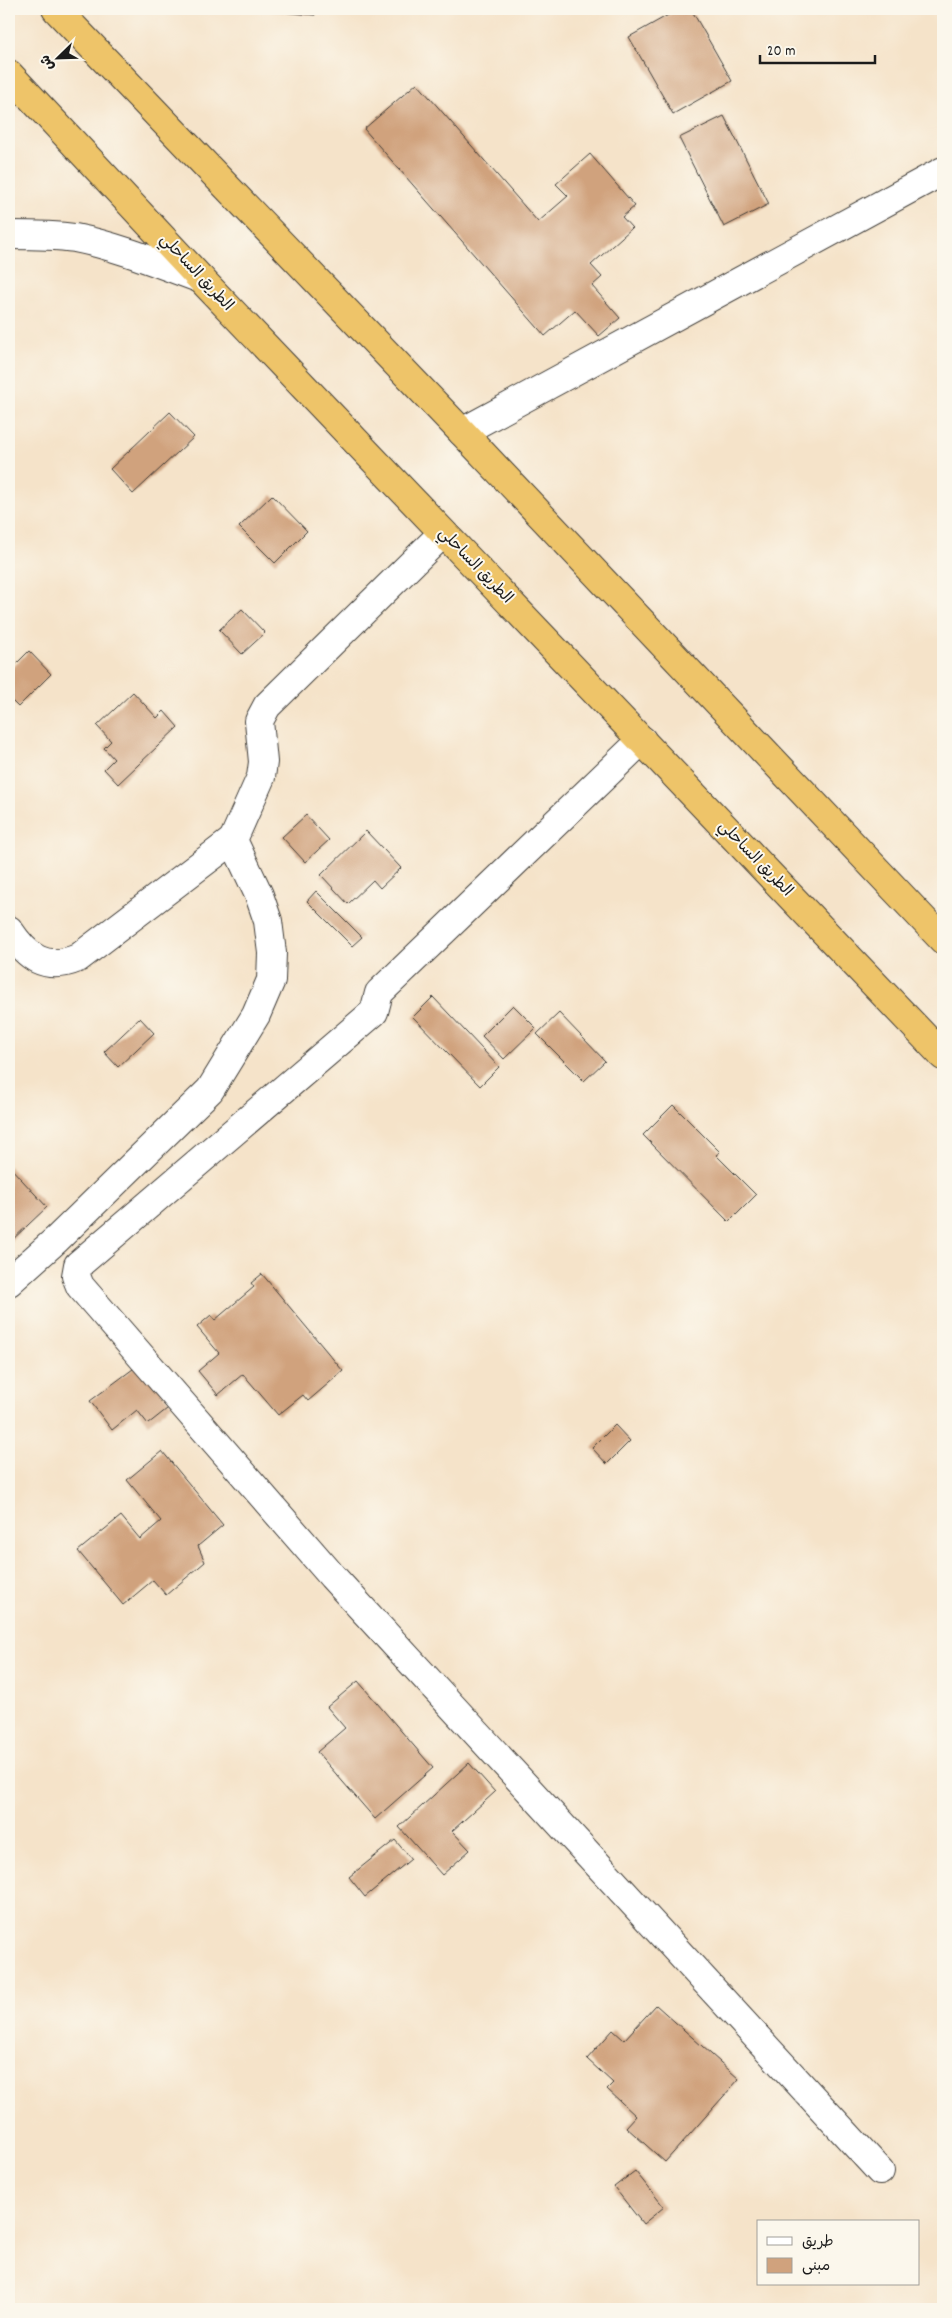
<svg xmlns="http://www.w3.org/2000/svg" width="952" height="2318" viewBox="0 0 952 2318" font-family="Dekko,'Playpen Sans Arabic',sans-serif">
  <rect width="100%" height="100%" fill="#fbf7ec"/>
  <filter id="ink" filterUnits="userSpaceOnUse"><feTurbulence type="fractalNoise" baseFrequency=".02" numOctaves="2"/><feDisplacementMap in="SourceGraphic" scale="10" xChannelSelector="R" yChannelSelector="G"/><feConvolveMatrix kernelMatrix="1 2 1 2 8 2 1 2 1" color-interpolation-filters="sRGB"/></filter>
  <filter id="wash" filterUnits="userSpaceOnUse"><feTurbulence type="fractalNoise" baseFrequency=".0096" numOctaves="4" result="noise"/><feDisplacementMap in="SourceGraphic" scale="20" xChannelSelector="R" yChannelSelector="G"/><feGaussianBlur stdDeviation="1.12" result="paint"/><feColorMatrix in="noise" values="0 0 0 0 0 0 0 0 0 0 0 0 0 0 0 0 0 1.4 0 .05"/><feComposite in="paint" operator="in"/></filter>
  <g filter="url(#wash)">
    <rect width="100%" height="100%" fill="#f5e3c9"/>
    <g id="blocks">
      <g fill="#d0a27d">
        <polygon points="269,9 316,9 315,15 269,11"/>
        <polygon points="679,9 691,9 732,81 673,114 629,37"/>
        <polygon points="417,83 538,222 568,196 556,184 590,154 635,206 622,217 632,228 591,265 602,277 592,286 620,318 599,336 575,310 545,336 364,129"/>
        <polygon points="724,116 769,204 724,227 679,138"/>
        <polygon points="170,412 194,437 133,494 110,469"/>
        <polygon points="272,495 307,531 275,563 239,527"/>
        <polygon points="242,609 265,633 242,654 219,630"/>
        <polygon points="29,651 51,674 18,707 9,698 9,671"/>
        <polygon points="133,692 157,718 164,711 178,727 118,784 104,769 114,759 104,748 111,741 97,726"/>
        <polygon points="306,815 329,840 305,862 282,837"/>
        <polygon points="366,831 401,868 380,888 373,880 348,904 321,875"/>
        <polygon points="316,891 362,937 352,946 307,901"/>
        <polygon points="433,997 499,1067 480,1086 413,1017"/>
        <polygon points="513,1005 536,1028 504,1059 482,1036"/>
        <polygon points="559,1013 605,1061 584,1081 537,1034"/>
        <polygon points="140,1018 154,1033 118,1067 104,1052"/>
        <polygon points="673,1105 720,1152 716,1155 756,1195 729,1222 643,1135"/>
        <polygon points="9,1166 47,1207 9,1243"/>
        <polygon points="262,1274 343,1371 308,1401 303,1395 278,1415 243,1374 218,1395 198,1371 219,1353 197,1327 211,1315 215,1320 254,1287 251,1283"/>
        <polygon points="141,1363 172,1405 148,1424 137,1410 112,1430 90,1401"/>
        <polygon points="615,1425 630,1441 607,1464 592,1448"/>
        <polygon points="162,1451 223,1525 198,1546 205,1562 166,1595 153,1580 123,1605 78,1551 121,1516 140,1539 161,1521 127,1480"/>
        <polygon points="358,1681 433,1768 375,1819 317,1752 345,1728 327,1707"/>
        <polygon points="469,1763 495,1792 452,1831 470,1850 442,1875 399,1827"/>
        <polygon points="395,1840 411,1859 365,1897 349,1877"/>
        <polygon points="656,2005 739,2079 665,2162 626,2127 636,2116 607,2089 613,2083 587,2059 613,2030 624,2040"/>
        <polygon points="635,2171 664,2207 643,2224 614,2187"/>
      </g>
    </g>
  </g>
  <g filter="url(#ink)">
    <use href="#blocks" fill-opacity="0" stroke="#3d3a36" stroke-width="1"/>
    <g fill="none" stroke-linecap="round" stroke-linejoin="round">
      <g stroke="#3d3a36" stroke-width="30">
        <g id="minor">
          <polyline points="462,432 943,171"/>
          <polyline points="642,740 382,990 379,993 374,1012 78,1265 76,1276 80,1286 332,1576 880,2171"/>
          <path d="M9,930C27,957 45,972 78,958L233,840"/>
          <polyline points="9,1282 57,1239 210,1090 256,1015 271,980 272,953 268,921 259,895 233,840 261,777 263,762 259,721 267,706 443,533"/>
        </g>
      </g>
      <g stroke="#3d3a36" stroke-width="30">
        <path id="tertiary" d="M9,235C31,235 53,235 75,238C117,246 160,264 201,279"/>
      </g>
      <g stroke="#3d3a36" stroke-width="30">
        <g id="trunk">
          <polyline points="56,9 462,432 943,940"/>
          <polyline points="9,74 201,279 943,1056"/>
        </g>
      </g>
      <use href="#minor" stroke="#fff" stroke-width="28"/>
      <use href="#tertiary" stroke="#fff" stroke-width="28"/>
      <use href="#trunk" stroke="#eec469" stroke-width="28"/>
    </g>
  </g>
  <g text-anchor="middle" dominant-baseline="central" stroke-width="4" stroke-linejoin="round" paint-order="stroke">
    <g font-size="16" fill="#1c1c1c" stroke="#fbf7ec">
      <text transform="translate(196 273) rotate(47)">الطريق الساحلي</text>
      <text transform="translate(475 566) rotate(46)">الطريق الساحلي</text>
      <text transform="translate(755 859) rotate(46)">الطريق الساحلي</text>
    </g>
  </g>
  <rect width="952" height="2318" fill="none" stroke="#fbf7ec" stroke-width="30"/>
  <rect x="757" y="2220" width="162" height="65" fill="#fbf7ec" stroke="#a29f99"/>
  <rect x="767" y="2237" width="25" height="8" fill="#ffffff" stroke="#a29f99"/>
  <text x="802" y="2246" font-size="15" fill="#1c1c1c">طريق</text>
  <rect x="767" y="2258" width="25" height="15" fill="#d0a27d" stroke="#a29f99"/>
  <text x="802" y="2270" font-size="15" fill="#1c1c1c">مبنى</text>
  <g transform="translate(58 58) rotate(247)" stroke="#fbf7ec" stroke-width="4" paint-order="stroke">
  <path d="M0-4L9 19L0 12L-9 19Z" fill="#1c1c1c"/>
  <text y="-8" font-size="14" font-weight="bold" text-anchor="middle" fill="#1c1c1c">ش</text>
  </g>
  <path d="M760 55v8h115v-8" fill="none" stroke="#1c1c1c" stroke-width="2.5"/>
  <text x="767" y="55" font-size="15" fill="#1c1c1c" stroke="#fbf7ec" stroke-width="4" paint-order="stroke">20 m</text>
</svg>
